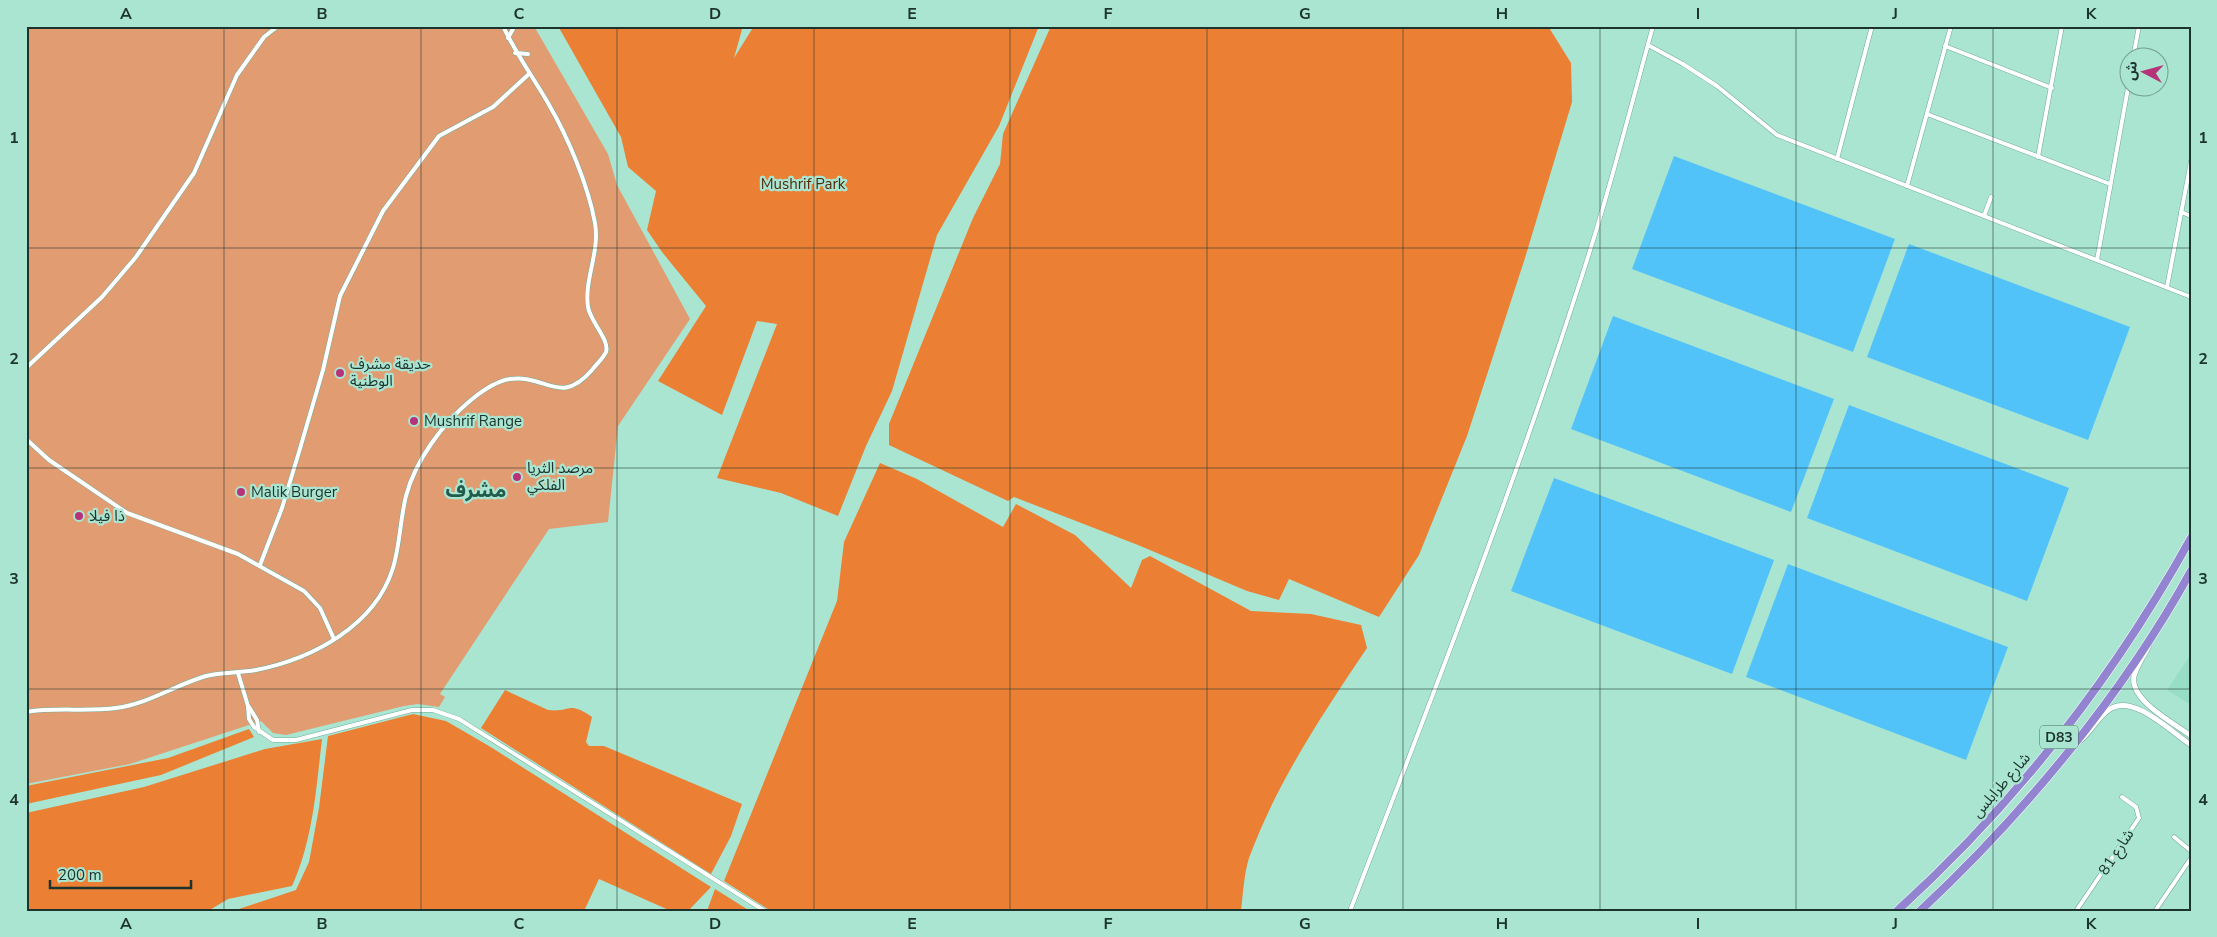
<svg xmlns="http://www.w3.org/2000/svg" width="2217" height="937" viewBox="0 0 2217 937" font-family="'Nunito Sans','Noto Sans Arabic',sans-serif">
  <rect width="100%" height="100%" fill="#aae5d2"/>
  <polygon fill="#98dec7" points="2191,654 2191,705 2167,690"/>
  <polygon fill="#e29c71" points="26,26 534,26 608,154 617,185 690,319 618,426 608,522 549,529 440,694 445,697 439,707 418,704 404,706 286,735 273,733 261,721 130,764 26,784"/>
  <g fill="#eb7f33">
    <polygon points="558,26 743,26 734,58 754,26 1039,26 999,126 937,235 892,391 866,446 838,516 781,493 717,478 777,324 757,321 722,415 658,381 706,306 662,252 647,230 656,191 628,167 621,137"/>
    <polygon points="1051,26 1548,26 1571,63 1572,102 1525,258 1467,436 1419,555 1379,617 1289,579 1279,600 1247,591 1138,545 1014,497 1008,501 889,445 889,424 973,218 1000,164 1003,134"/>
    <path d="M880,463L917,479L1003,527L1016,504L1075,535L1131,588L1142,560L1150,556L1251,611L1311,614L1361,625L1367,648C1322,715 1277,782 1249,858C1244,874 1243,894 1241,911H771L724,881L837,601L844,542Z"/>
    <path d="M505,690L548,710C571,713 567,700 592,717L586,742L589,746H604L742,804L731,836L711,874L481,728Z"/>
    <polygon points="413,714 446,721 489,746 711,887 688,911 671,911 599,879 584,911 233,911 296,890 309,862 319,808 328,736"/>
    <polygon points="249,729 254,737 161,775 26,804 26,786 168,758"/>
    <path d="M322,739C316,789 313,840 292,886L228,899L208,911H32L26,907V813L144,787L265,749Z"/>
    <polygon points="715,889 750,911 707,911"/>
  </g>
  <g fill="#52c3f8">
    <polygon points="1674,156 1895,239 1853,352 1632,269"/>
    <polygon points="1909,244 2130,327 2088,440 1867,357"/>
    <polygon points="1613,316 1834,399 1791,512 1571,429"/>
    <polygon points="1849,405 2069,488 2027,601 1807,518"/>
    <polygon points="1554,478 1774,560 1732,674 1511,591"/>
    <polygon points="1788,564 2008,647 1966,760 1746,677"/>
  </g>
  <g fill="none" stroke-linecap="round" stroke-linejoin="round">
    <g stroke="#71ab99" stroke-width="5">
      <g id="minor">
        <polyline points="508,38 514,27"/>
        <polyline points="1648,45 1683,64 1717,86 1777,135 2191,297"/>
        <polyline points="1945,46 2052,88"/>
        <polyline points="515,53 528,54"/>
        <polyline points="2133,58 2139,26"/>
        <polyline points="1927,114 2110,184"/>
        <polyline points="2038,157 2062,26"/>
        <polyline points="1837,159 1872,26"/>
        <polyline points="1907,186 1951,26"/>
        <polyline points="2181,212 2191,216"/>
        <polyline points="1984,216 1991,197"/>
        <polyline points="2097,260 2130,77"/>
        <polyline points="2167,287 2191,161"/>
        <polyline points="26,368 102,297 136,257 194,173 237,75 264,37 278,26"/>
        <polyline points="26,439 49,460 127,513 238,554 304,591 320,608 334,639"/>
        <polyline points="260,565 282,508 299,452 323,370 340,296 383,211 439,136 493,107 529,74"/>
        <polyline points="238,673 248,706 249,719 254,727 273,740 296,740 412,710 433,710 459,719 765,911"/>
        <polyline points="249,707 257,720 259,732"/>
        <path d="M26,712C56,707 86,712 116,708C148,704 175,685 206,676C221,672 239,673 256,670C312,659 375,626 393,568C400,545 400,520 406,496C415,461 443,423 471,400C482,391 496,381 510,379C546,374 560,407 592,370C596,364 603,359 606,352C610,340 590,321 588,307C584,279 600,253 595,223C588,185 568,137 548,103C533,77 516,54 503,26"/>
        <polyline points="2174,837 2191,851"/>
        <path d="M1350,911C1428,707 1508,504 1575,297C1605,208 1628,117 1653,26"/>
        <polyline points="2076,911 2139,818 2136,807 2122,797"/>
        <polyline points="2155,911 2191,858"/>
      </g>
    </g>
    <g stroke="#71ab99" stroke-width="6">
      <g id="tertiary">
        <path d="M2149,645C2145,655 2137,665 2134,676C2129,700 2174,723 2191,736"/>
        <path d="M2081,740C2091,731 2099,716 2110,709C2134,694 2171,732 2191,745"/>
      </g>
    </g>
    <g stroke="#fff" stroke-width="9">
      <g id="motorway">
        <path d="M1897,911C2015,804 2114,677 2191,538"/>
        <path d="M1920,911C2024,814 2122,696 2191,571"/>
      </g>
    </g>
    <use href="#minor" stroke="#fff" stroke-width="4"/>
    <use href="#tertiary" stroke="#fff" stroke-width="5"/>
    <use href="#motorway" stroke="#9384d1" stroke-width="8"/>
  </g>
  <path fill="none" stroke="#1c342d" stroke-width="1" stroke-opacity="0.55" d="M224,26V911M421,26V911M617,26V911M814,26V911M1010,26V911M1207,26V911M1403,26V911M1600,26V911M1796,26V911M1993,26V911M26,248H2191M26,468H2191M26,689H2191"/>
  <g fill="#b63279" stroke="#aae5d2" stroke-width="2">
    <circle cx="340" cy="373" r="5"/>
    <circle cx="414" cy="421" r="5"/>
    <circle cx="517" cy="477" r="5"/>
    <circle cx="241" cy="492" r="5"/>
    <circle cx="79" cy="516" r="5"/>
  </g>
  <g text-anchor="middle" dominant-baseline="central" stroke-width="4.5" stroke-linejoin="round" paint-order="stroke">
    <rect fill="#aae5d2" stroke="#47695e" stroke-width="1" x="2040" y="725.5" width="38" height="23" rx="4"/>
    <g font-size="14" font-weight="bold" fill="#1c342d">
      <text x="2059" y="737">D83</text>
    </g>
    <g font-size="15" fill="#53290a" stroke="#aae5d2">
      <text x="803" y="184">Mushrif Park</text>
    </g>
    <g font-size="15" fill="#1c342d" stroke="#aae5d2" text-anchor="start">
      <text x="350" y="364">حديقة مشرف<tspan x="350" dy="17">الوطنية</tspan></text>
      <text x="424" y="421">Mushrif Range</text>
      <text x="527" y="468">مرصد الثريا<tspan x="527" dy="17">الفلكي</tspan></text>
      <text x="251" y="492">Malik Burger</text>
      <text x="89" y="516">ذا فيلا</text>
    </g>
    <g font-size="15" fill="#1c342d" stroke="#aae5d2">
      <text transform="translate(2001 785) rotate(-49)">شارع طرابلس</text>
      <text transform="translate(2116 852) rotate(-57)">شارع 81</text>
    </g>
    <g font-size="20" font-weight="bold" fill="#215b4b" stroke="#aae5d2">
      <text x="476" y="490">مشرف</text>
    </g>
  </g>
  <rect width="2217" height="937" fill="none" stroke="#aae5d2" stroke-width="55"/>
  <g transform="translate(2144 72) rotate(276)"><circle r="24" fill="#aae5d2" stroke="#719e90"/>
  <path d="M0-4L9 19L0 12L-9 19Z" fill="#b63279"/>
  <text y="-8" font-size="14" font-weight="bold" text-anchor="middle" fill="#1c342d">ش</text>
  </g>
  <path d="M50 880v8h141v-8" fill="none" stroke="#1c342d" stroke-width="2.5"/>
  <text x="58" y="880" font-size="15" fill="#1c342d" stroke="#aae5d2" stroke-width="4" paint-order="stroke">200 m</text>
  <rect x="28" y="28" width="2162" height="882" fill="none" stroke="#1c342d" stroke-width="2"/>
  <g font-size="16" text-anchor="middle" font-weight="bold" fill="#1c342d">
    <text x="126" y="19">A</text>
    <text x="322" y="19">B</text>
    <text x="519" y="19">C</text>
    <text x="715" y="19">D</text>
    <text x="912" y="19">E</text>
    <text x="1108" y="19">F</text>
    <text x="1305" y="19">G</text>
    <text x="1502" y="19">H</text>
    <text x="1698" y="19">I</text>
    <text x="1895" y="19">J</text>
    <text x="2091" y="19">K</text>
    <text x="14" y="143">1</text>
    <text x="2203" y="143">1</text>
    <text x="14" y="364">2</text>
    <text x="2203" y="364">2</text>
    <text x="14" y="584">3</text>
    <text x="2203" y="584">3</text>
    <text x="14" y="805">4</text>
    <text x="2203" y="805">4</text>
    <text x="126" y="929">A</text>
    <text x="322" y="929">B</text>
    <text x="519" y="929">C</text>
    <text x="715" y="929">D</text>
    <text x="912" y="929">E</text>
    <text x="1108" y="929">F</text>
    <text x="1305" y="929">G</text>
    <text x="1502" y="929">H</text>
    <text x="1698" y="929">I</text>
    <text x="1895" y="929">J</text>
    <text x="2091" y="929">K</text>
  </g>
</svg>
